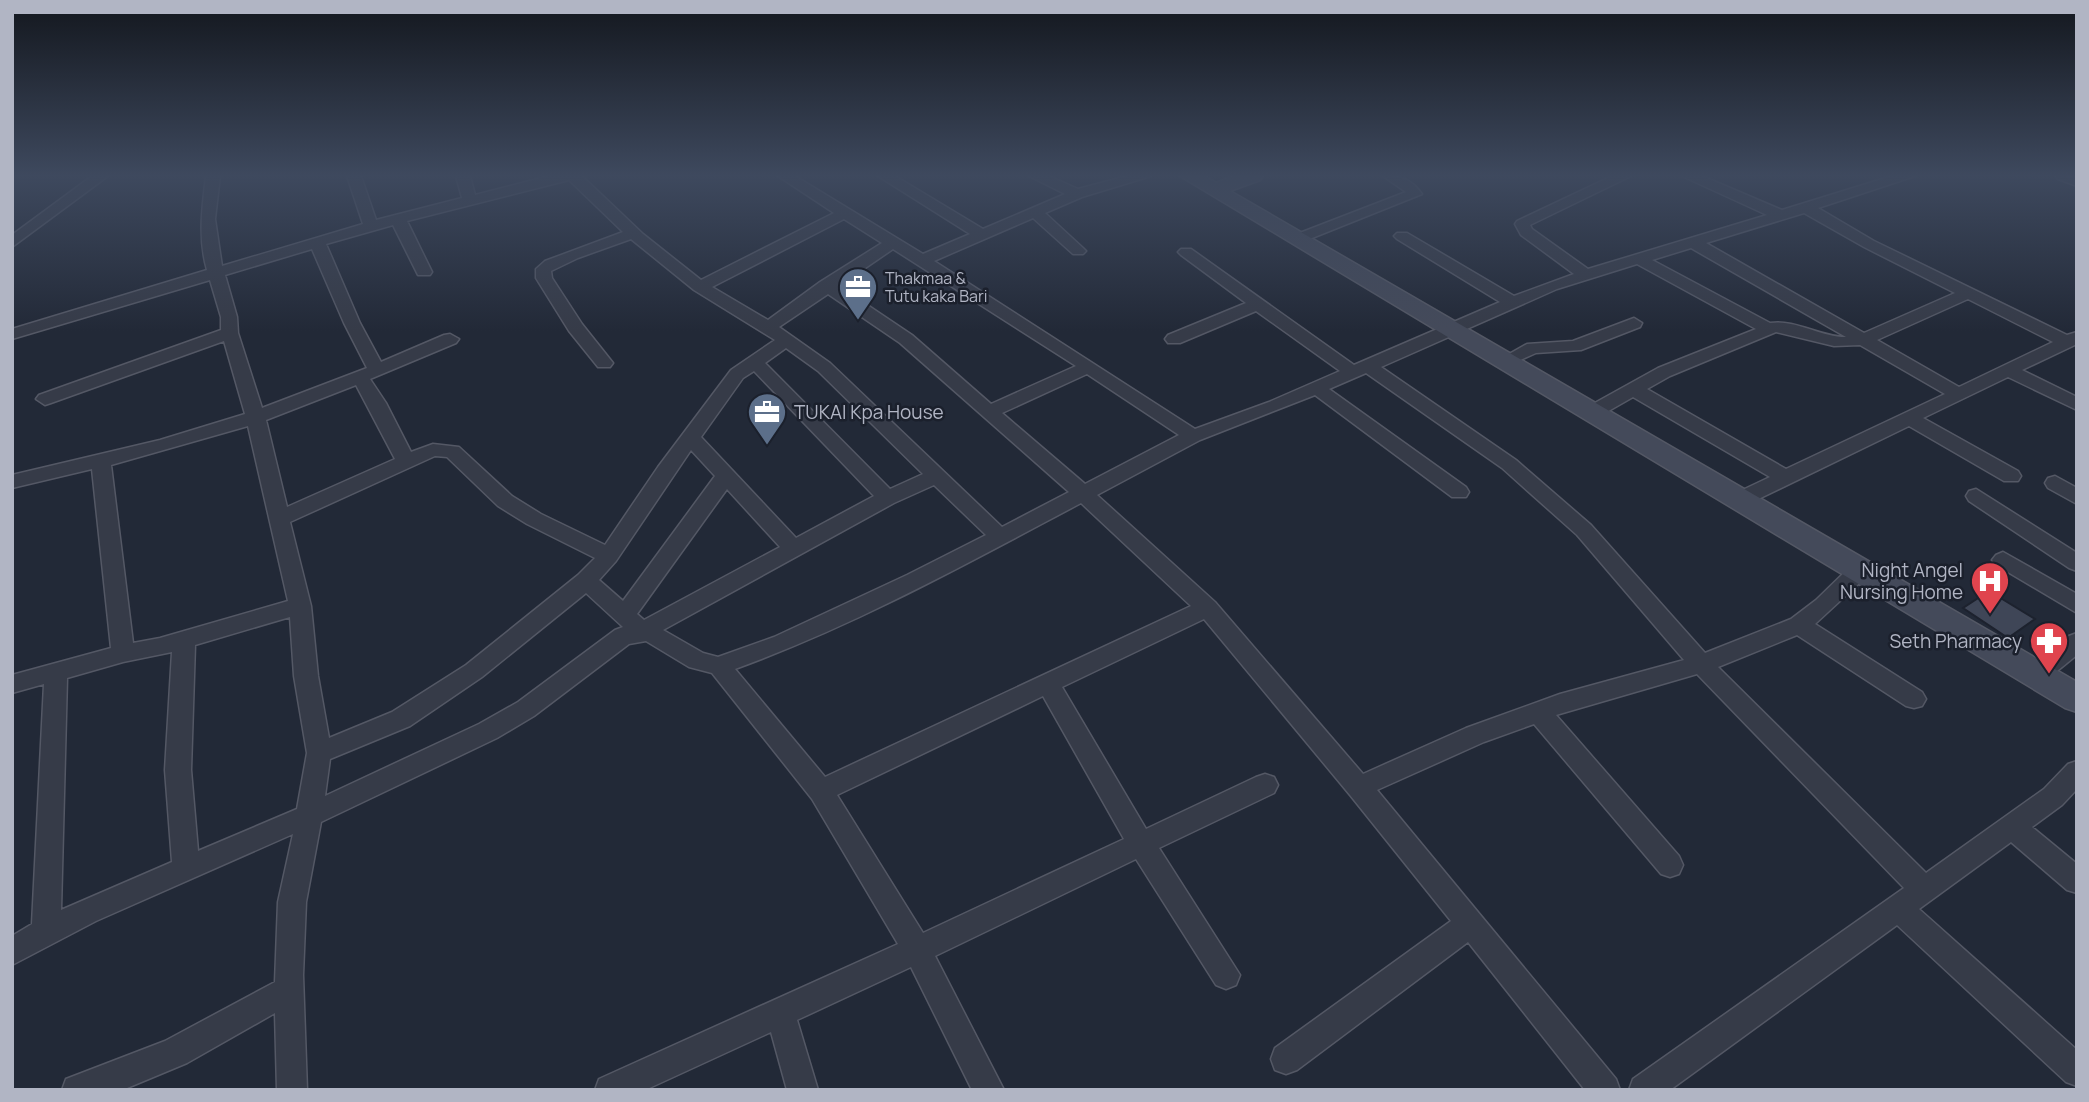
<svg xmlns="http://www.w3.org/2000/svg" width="2089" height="1102" viewBox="0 0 2089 1102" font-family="Manrope,sans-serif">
  <rect width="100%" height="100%" fill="#222937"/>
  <polygon fill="#3f4657" stroke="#1d222e" stroke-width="2" points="1989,591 2035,619 2008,638 1963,608"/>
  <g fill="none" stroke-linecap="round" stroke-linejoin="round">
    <g stroke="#545865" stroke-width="3">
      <g id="street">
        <polygon points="92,176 108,176 12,247 12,235"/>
        <path d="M206,176H220L215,219L222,266L363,224L347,176H361L376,220L462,198L456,176H470L475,195L549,176H582L643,234L701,280L834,213L778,176H795L923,254L970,234L878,176H895L983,229L1065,194L1029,176H1049L1078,189L1127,176H1151L1082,197L1045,213L1083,248L1086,251L1083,254H1073L1033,218L934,261L1195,429L1269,402L1340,371L1256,311L1180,343H1168L1165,339L1168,335L1246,303L1181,255L1178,252L1181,249H1191L1354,365L1500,302L1397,239L1394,236L1397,233H1407L1514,296L1574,274L1521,235L1515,224L1517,221L1612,176H1631L1530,225L1532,229L1588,269L1767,215L1682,176H1702L1782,210L1892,176H1915L1818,208L1874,241L2067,335L2077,332V344L2022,370L2077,397V410L2008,377L1923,418L2018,471L2021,476L2018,481H2004L1909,426L1746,505H1732L1729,500L1732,495L1770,477L1633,397L1598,417L1591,419L1582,413L1584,409L1658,368L1756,329L1637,264L1557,289L1381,367L1516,460L1591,525L1705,653L1791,619L1816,600L1851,566L1859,563L1867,566L1870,571L1867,576L1815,624L1922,692L1926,699L1922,706L1914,708L1906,706L1797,635L1718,667L1926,873L2044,789L2068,764L2077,761V789L2062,805L2032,827L2077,864V893L2067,890L2011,842L1919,909L2077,1050V1086L2066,1082L1897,925L1670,1090H1629L1633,1079L1904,888L1697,674L1556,715L1679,856L1683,865L1679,874L1670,877L1661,874L1534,724L1484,742L1377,790L1616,1079L1620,1090H1585L1468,942L1297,1070L1286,1074L1275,1070L1271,1059L1275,1048L1451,921L1350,795L1204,619L1062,687L1146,829L1256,777L1265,774L1274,777L1278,785L1274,793L1159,848L1240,975L1236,985L1226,989L1216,985L1136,859L935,956L1004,1090H972L911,967L797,1020L818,1090H787L771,1032L645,1090H595L599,1079L898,944L812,799L712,673L689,667L646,641L629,644L534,716L497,738L321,822L306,902L303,975L307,1090H277L275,1013L187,1063L127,1088L62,1090L66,1079L165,1041L275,982L278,902L293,834L96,921L12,965V936L32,924L44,684L12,693V675L111,648L92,469L12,488V475L160,440L245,414L224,341L51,403L45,405L36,399L39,395L221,330V317L210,280L12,339V329L207,270C198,239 202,208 206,176ZM569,180L623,232L545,261L536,269V278L569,331L598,367H610L613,363L582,324L552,278L551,271L578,258L631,239L694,290L775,340L731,370L658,467L605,545L541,514L512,496L459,447L433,444L411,452L386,403L370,379L456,343L459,339L450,334L444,335L381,362L360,323L326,244L393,225L418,275H430L432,272L407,221ZM1804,213L1864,247L1955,293L1864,333L1706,243ZM844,219L882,243L820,282L768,320L712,287ZM1691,248L1846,337C1820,337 1796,319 1770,323L1652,260ZM312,249L344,323L367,368L262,408L238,333L237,317L225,275ZM893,249L1076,366L991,404L912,335L839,286ZM828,294L900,343L1069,492L1002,527L830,363L779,327ZM1968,299L2053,342L1959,387L1877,340ZM1776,332L1834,346L1860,345L1945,394L1786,469L1647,389L1670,376ZM786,348L818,371L923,474L890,489L765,363ZM754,371L874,496L796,538L701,437L743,378ZM1366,373L1502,468L1577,535L1684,660L1560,694L1466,728L1363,774L1215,602L1097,495L1200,440L1315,395L1452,497H1466L1469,492L1466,487L1329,389ZM1087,374L1179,435L1085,484L1002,413ZM356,385L395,459L287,507L266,420ZM248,426L288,601L160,638L133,643L111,465ZM691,450L715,476L623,601L599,580L616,561ZM435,456L447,457L498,506L527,524L595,558L578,575L466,665L392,712L329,738L318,676L311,606L290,522ZM934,485L986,535L907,575L774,637L718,657L703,653L663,630L894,503ZM727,489L780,547L644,620L637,614ZM1081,503L1191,606L825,777L735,669C856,625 968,563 1081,503ZM586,593L623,627L615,630L518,702L479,724L325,796L330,759L410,726L482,677ZM290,617L294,676L307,753L297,809L198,851L191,770L195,645ZM172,652L165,770L172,862L61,910L67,678L123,662ZM1043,696L1124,839L923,933L837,795Z"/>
        <path d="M1383,176C1402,176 1411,179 1422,194L1302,242H1292L1289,239L1292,236L1406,192Z"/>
        <polygon points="2056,176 2077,177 2077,186 2058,179"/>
        <polygon points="1634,318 1642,323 1640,327 1581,350 1536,353 1504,367 1495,362 1527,344 1573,341"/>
        <polygon points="2055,476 2077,488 2077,504 2048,488 2045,483 2048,478"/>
        <polygon points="1976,489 2077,553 2077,571 2069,568 1969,501 1966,496 1969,491"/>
        <polygon points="2003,552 2077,594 2077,613 1996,565 1992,560 1996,555"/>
        <path d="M2077,633V655C2063,665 2045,686 2027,680L2023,674L2027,668L2069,636Z"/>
      </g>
    </g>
    <g stroke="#545865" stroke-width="3">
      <polygon id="secondary" points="1180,176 1205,176 1216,183 1233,176 1263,176 1260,180 1230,191 2077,682 2077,712 2065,708"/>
    </g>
    <use href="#street" fill="#363b48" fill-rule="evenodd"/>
    <use href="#secondary" fill="#444a5a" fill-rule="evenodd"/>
  </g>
  <linearGradient id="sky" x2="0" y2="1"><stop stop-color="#13171e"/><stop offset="0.53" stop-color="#3e495e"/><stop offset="1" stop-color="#3e495e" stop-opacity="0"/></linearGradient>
  <rect width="2089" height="331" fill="url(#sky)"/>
  <defs>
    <g id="office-pin" transform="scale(2.0125)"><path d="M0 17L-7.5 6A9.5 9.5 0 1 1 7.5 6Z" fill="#5c6f8a" stroke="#1b202c"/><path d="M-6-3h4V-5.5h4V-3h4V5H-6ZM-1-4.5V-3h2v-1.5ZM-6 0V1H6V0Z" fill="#fff"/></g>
    <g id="hospital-pin" transform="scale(2.0125)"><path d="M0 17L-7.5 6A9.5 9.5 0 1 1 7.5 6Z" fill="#e0444e" stroke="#1b202c"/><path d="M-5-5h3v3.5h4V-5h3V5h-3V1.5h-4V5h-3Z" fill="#fff"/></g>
    <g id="pharmacy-pin" transform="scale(2.0125)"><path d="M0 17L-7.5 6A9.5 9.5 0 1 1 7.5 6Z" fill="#e0444e" stroke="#1b202c"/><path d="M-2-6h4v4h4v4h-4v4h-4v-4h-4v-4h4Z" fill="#fff"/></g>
  </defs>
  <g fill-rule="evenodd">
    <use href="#office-pin" x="858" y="287"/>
    <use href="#office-pin" x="767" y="412"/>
    <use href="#hospital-pin" x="1990" y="581"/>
    <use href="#pharmacy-pin" x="2049" y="641"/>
  </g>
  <g text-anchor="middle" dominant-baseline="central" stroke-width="5" stroke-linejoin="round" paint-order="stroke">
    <g font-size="16" fill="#b1b5c4" stroke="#1b202c" text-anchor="start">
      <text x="885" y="278">Thakmaa &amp;<tspan x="885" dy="18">Tutu kaka Bari</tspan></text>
    </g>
    <g font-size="19" fill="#b1b5c4" stroke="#1b202c" text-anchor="end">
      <text x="794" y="412" text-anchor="start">TUKAI Kpa House</text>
      <text x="1963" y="570">Night Angel<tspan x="1963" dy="22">Nursing Home</tspan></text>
      <text x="2022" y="641">Seth Pharmacy</text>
    </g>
  </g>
  <rect width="2089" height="1102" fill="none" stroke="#b1b5c4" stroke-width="28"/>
</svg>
